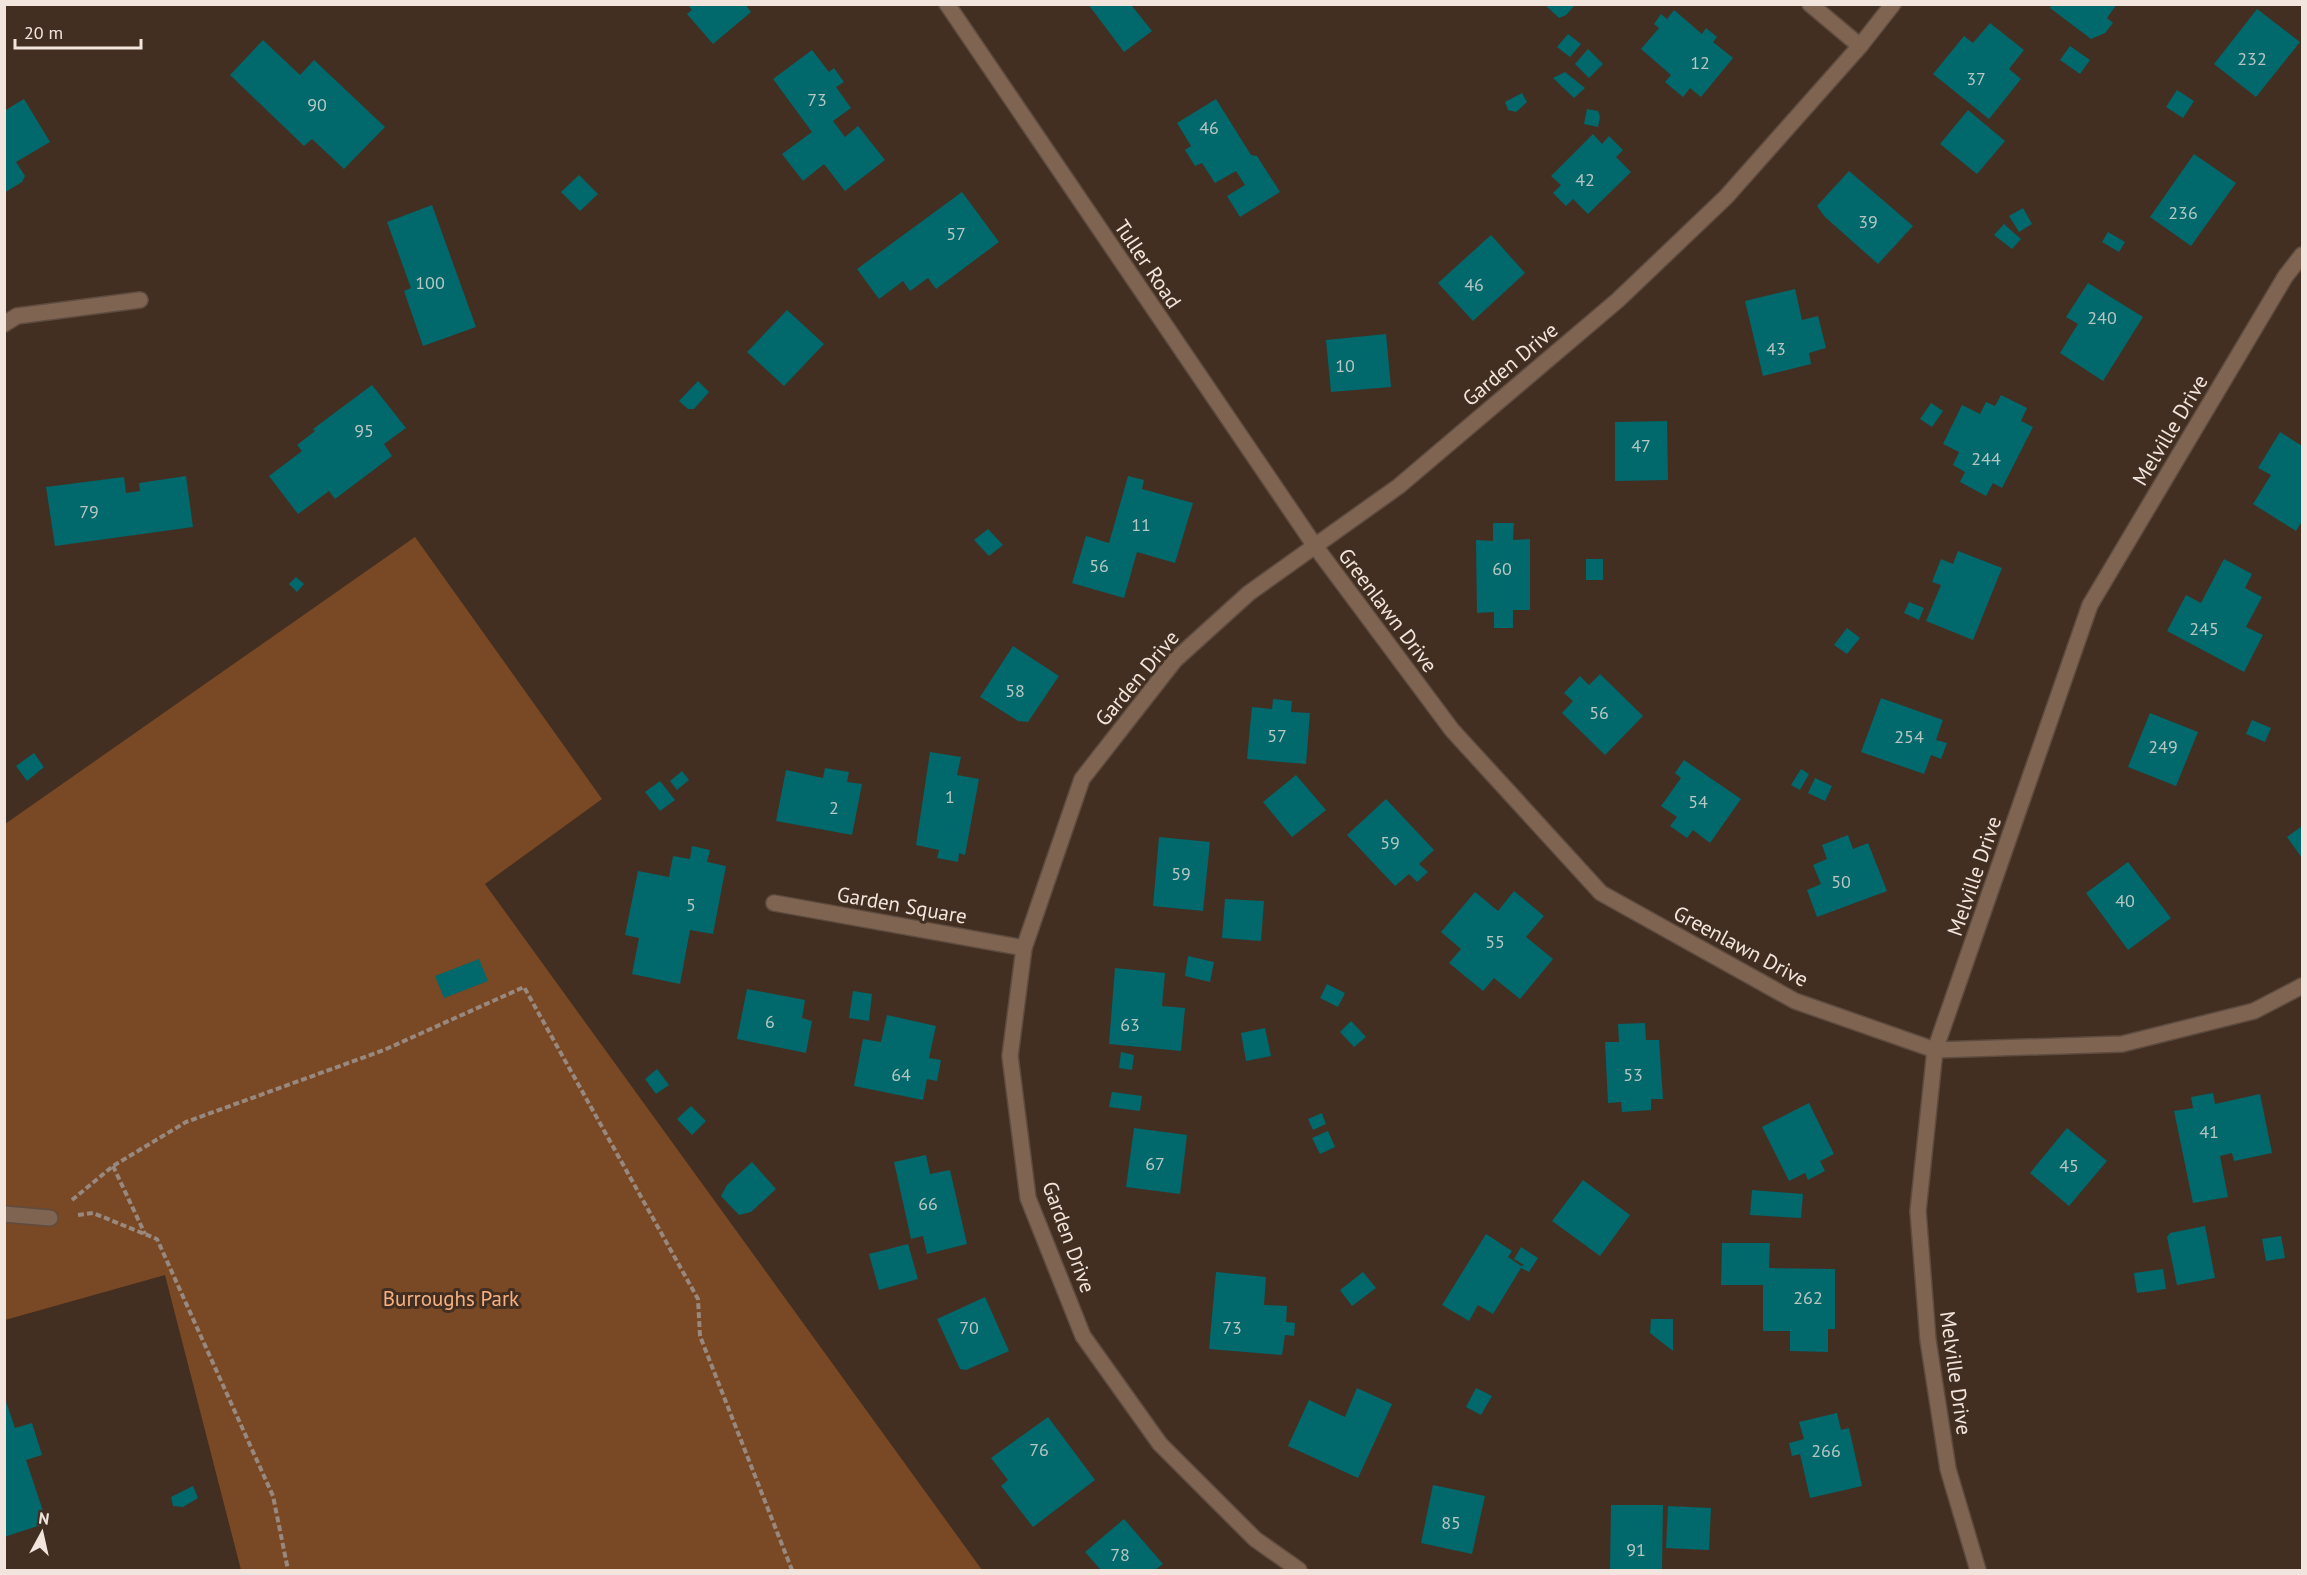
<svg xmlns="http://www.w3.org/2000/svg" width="2307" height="1575" viewBox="0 0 2307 1575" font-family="'PT Sans',sans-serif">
  <rect width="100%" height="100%" fill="#422f22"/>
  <polygon fill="#794824" points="415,537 602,799 485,884 982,1570 241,1570 165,1275 5,1320 5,824"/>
  <g fill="#01686c">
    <polygon points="687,4 745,4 751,12 713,44 687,14 692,10"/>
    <polygon points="1088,4 1134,4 1132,6 1152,31 1124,52"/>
    <polygon points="1544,4 1576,4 1566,15 1559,18"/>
    <polygon points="2052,4 2117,4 2107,18 2113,23 2105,33 2091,39 2050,8"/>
    <polygon points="2257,9 2300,42 2256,97 2214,64"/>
    <polygon points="1674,10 1702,34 1706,28 1717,37 1713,42 1733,58 1701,97 1690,88 1683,97 1665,82 1671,75 1641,49 1659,28 1654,24 1661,14 1667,19"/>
    <polygon points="1990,23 2024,50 2009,69 2021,79 1989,119 1933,74 1964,36 1973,43"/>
    <polygon points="1568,34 1581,44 1570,57 1557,47"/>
    <polygon points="263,40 300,75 314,60 385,127 344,169 312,139 304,146 230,75"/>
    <polygon points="2070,46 2090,60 2080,74 2060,60"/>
    <polygon points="1588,49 1603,64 1589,78 1575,64"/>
    <polygon points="812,50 829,72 834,68 844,82 836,87 851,108 833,121 845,137 858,126 885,160 845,191 824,164 803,181 782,154 812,132 773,79"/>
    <polygon points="1565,72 1585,88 1574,98 1553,78"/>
    <polygon points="2177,90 2194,101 2183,118 2166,107"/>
    <polygon points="1522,93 1527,102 1516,112 1508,110 1505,102"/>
    <polygon points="24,99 50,142 16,162 25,176 22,182 4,193 4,111"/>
    <polygon points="1216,99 1251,155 1257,156 1280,192 1240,217 1227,196 1245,185 1236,171 1215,183 1202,163 1195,166 1185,150 1191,146 1177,123"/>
    <polygon points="1587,109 1598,111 1600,117 1598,127 1584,124"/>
    <polygon points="1968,110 2005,141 1977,174 1940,144"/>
    <polygon points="1593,134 1602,144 1609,136 1623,150 1616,157 1631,172 1588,214 1573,199 1566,206 1553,193 1561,185 1551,176"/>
    <polygon points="2194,154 2236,183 2191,246 2150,217"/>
    <polygon points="1849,171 1913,226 1878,264 1825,217 1817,206"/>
    <polygon points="579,175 598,194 580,211 561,192"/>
    <polygon points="962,192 999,242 936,289 928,278 910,291 903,281 879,299 857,269"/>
    <polygon points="432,205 476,327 423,346 404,291 411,288 387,222"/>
    <polygon points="2023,208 2032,224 2019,232 2009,216"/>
    <polygon points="2004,224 2021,239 2012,249 1994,235"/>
    <polygon points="2108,232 2125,242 2119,252 2102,242"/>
    <polygon points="1491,235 1525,273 1473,321 1438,283"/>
    <polygon points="2088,283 2143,317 2103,381 2060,353 2078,324 2066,317"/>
    <polygon points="1795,289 1802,320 1818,316 1826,348 1809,353 1811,364 1763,376 1745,301"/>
    <polygon points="787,310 824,344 784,386 747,352"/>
    <polygon points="1386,334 1391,387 1331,392 1326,340"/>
    <polygon points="698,381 709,392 694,409 688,409 679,401"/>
    <polygon points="372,385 406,428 384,444 392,456 335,499 329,491 298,514 269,476 302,451 297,445 315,431 313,429"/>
    <polygon points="2001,395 2027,408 2021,421 2033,427 2002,488 1993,483 1986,496 1960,482 1965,472 1953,465 1959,452 1943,444 1962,405 1980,414 1986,402 1995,406"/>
    <polygon points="1931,403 1943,411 1932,427 1920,419"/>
    <polygon points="1667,421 1668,480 1615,481 1615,422"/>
    <polygon points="2280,432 2302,446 2302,521 2296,531 2253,504 2271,475 2258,468"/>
    <polygon points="186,476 193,527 55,546 46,487 124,477 126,493 140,491 139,483"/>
    <polygon points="1128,476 1144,480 1142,489 1193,503 1175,563 1137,552 1124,598 1072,583 1086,536 1109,543"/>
    <polygon points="1493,523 1514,523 1513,540 1530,539 1530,610 1513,610 1513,628 1494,628 1494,612 1477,613 1476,540 1493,541"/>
    <polygon points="988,529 1003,545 989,556 974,540"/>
    <polygon points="1958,551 2002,568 1973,640 1926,621 1941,585 1932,582 1941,559 1953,564"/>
    <rect x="1586" y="559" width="17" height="21"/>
    <polygon points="2224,559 2252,574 2245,588 2262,597 2246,627 2263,635 2244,672 2167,631 2186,595 2201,603"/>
    <polygon points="296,577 304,584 297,592 289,584"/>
    <polygon points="1909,602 1924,608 1919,620 1904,613"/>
    <polygon points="1847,628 1860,638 1847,654 1834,645"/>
    <polygon points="1013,646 1059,676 1028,722 1018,721 980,697"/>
    <polygon points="1600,674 1643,716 1605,755 1562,713 1573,701 1564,693 1580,676 1589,685"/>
    <polygon points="1881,698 1943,720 1936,740 1947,743 1941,759 1931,755 1924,774 1861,752"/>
    <polygon points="1273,699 1292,701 1291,712 1310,713 1306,764 1247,759 1252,707 1272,709"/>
    <polygon points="2150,713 2198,732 2176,786 2128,767"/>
    <polygon points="2252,720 2271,728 2265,742 2246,734"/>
    <polygon points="930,752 961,757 957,775 979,779 965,855 959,853 958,862 937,858 939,850 916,845"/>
    <polygon points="34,753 44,767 27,781 16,766"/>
    <polygon points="1684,760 1741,799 1710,843 1693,830 1687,838 1670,826 1677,817 1661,806 1681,778 1675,773"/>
    <polygon points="825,768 849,772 847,782 862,784 852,835 776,821 786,770 823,778"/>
    <polygon points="1801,769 1809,774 1800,790 1791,785"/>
    <polygon points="682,771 689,780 677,790 670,781"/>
    <polygon points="1296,775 1326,810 1292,837 1263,802"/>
    <polygon points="1815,778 1832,786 1825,801 1808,793"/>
    <polygon points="660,781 675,800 660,811 645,792"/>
    <polygon points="1386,799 1434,850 1419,864 1428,872 1417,882 1409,874 1395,886 1347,835"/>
    <polygon points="2302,826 2302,858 2287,837"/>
    <polygon points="1848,835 1853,849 1868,843 1887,891 1817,917 1807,890 1821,884 1813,865 1827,859 1822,845"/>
    <polygon points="1159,837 1210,842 1203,911 1153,906"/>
    <polygon points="692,846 710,850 707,862 726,866 713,934 690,930 680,984 632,974 639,938 625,935 638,871 669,877 673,856 690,859"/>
    <polygon points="2128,862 2171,918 2128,950 2086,893"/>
    <polygon points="1514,891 1544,916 1526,937 1553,959 1520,999 1494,978 1483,991 1449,963 1461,949 1441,932 1475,892 1498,911"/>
    <polygon points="1225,899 1264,901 1261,941 1222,938"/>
    <polygon points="1188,956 1214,962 1210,982 1185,976"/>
    <polygon points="479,959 488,981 444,998 435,976"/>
    <polygon points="1115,968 1165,973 1162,1006 1185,1008 1181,1051 1109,1044"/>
    <polygon points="1327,984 1345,993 1338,1007 1320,998"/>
    <polygon points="747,989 805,1000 802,1018 812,1021 806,1053 737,1039"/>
    <polygon points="853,991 872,994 869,1021 849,1018"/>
    <polygon points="887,1015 936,1026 929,1058 941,1060 937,1081 927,1079 923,1100 854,1086 863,1039 881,1042"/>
    <polygon points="1351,1021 1366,1037 1354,1047 1340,1032"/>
    <polygon points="1645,1023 1646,1040 1659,1040 1663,1099 1651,1099 1651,1110 1622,1112 1621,1102 1608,1103 1605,1042 1619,1042 1618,1024"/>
    <polygon points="1265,1028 1271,1056 1246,1061 1241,1033"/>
    <polygon points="1121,1052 1134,1055 1132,1070 1119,1068"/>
    <polygon points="657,1069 669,1085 656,1094 645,1079"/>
    <polygon points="1112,1092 1142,1096 1140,1111 1109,1107"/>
    <polygon points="2213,1093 2215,1104 2260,1094 2272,1153 2234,1161 2232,1153 2220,1156 2228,1197 2193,1203 2174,1111 2193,1108 2191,1097"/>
    <polygon points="1809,1103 1834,1154 1820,1161 1825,1171 1808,1180 1805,1173 1789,1181 1762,1127"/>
    <polygon points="691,1106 706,1121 692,1135 677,1119"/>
    <polygon points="1322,1113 1326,1124 1313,1130 1308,1119"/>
    <polygon points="1134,1128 1187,1135 1180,1194 1126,1187"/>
    <polygon points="2067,1128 2107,1161 2069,1206 2030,1173"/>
    <polygon points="1328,1131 1335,1147 1320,1154 1312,1138"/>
    <polygon points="926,1155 930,1174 950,1170 967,1244 927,1254 923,1236 911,1239 894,1162"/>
    <polygon points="752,1162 776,1189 751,1212 739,1215 721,1196 727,1185"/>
    <polygon points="1583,1180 1630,1215 1600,1256 1552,1221"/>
    <polygon points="1752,1190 1803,1194 1801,1218 1750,1215"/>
    <polygon points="2205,1226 2215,1278 2177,1285 2167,1237 2170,1233"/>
    <polygon points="1486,1234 1512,1251 1508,1257 1521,1266 1524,1265 1514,1259 1521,1247 1538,1258 1529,1272 1521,1268 1493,1314 1478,1305 1469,1321 1442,1305"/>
    <polygon points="2281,1236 2285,1258 2266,1261 2262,1239"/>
    <polygon points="1722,1243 1770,1243 1769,1268 1835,1269 1835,1329 1828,1329 1828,1352 1790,1351 1790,1331 1763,1331 1763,1285 1721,1285"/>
    <polygon points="908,1244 918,1279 879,1290 869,1254"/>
    <polygon points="2163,1269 2166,1289 2137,1293 2134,1273"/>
    <polygon points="1216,1272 1266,1277 1264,1305 1287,1306 1286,1322 1295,1323 1294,1336 1285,1335 1282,1355 1209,1349"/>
    <polygon points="1363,1272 1376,1288 1352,1306 1340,1290"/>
    <polygon points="985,1297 1009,1351 966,1370 960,1369 937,1319"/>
    <polygon points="1651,1319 1673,1319 1673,1351 1650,1333"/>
    <polygon points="1357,1388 1392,1404 1358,1478 1288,1446 1309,1400 1345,1417"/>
    <polygon points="1476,1388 1492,1396 1481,1415 1466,1407"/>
    <polygon points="4,1396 15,1428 32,1423 42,1455 26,1460 47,1523 4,1537"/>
    <polygon points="1837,1413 1841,1430 1849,1428 1862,1486 1810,1498 1800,1454 1792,1456 1789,1443 1804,1439 1799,1422"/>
    <polygon points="1048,1417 1095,1480 1033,1527 1001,1486 1008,1480 991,1458"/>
    <polygon points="1433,1485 1485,1496 1472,1554 1421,1543"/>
    <polygon points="193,1486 198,1498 183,1507 173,1506 171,1497"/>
    <polygon points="1611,1505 1663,1505 1662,1570 1610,1570"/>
    <polygon points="1668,1506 1711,1508 1709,1550 1666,1548"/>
    <polygon points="1124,1519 1163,1564 1155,1570 1101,1570 1085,1552"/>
  </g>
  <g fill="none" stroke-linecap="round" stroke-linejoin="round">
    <g stroke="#5e4c40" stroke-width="18">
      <g id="minor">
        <polyline points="947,4 1315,546 1452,730 1601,893 1795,1001 1935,1050 2122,1044 2254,1011 2302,986"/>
        <polyline points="1810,4 1860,46"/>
        <polyline points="4,324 17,316 140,300"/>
        <polyline points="774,903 1024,948"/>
        <polyline points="4,1214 50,1218"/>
        <polyline points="1299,1570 1255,1539 1160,1444 1083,1336 1028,1198 1010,1056 1024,948 1082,779 1175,660 1249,593 1399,486 1618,300 1726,197 1860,46 1893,4"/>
        <polyline points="1978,1570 1948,1469 1928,1340 1918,1211 1935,1050 2090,605 2285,277 2302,255"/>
      </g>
    </g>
    <g stroke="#98887e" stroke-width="4" stroke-dasharray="6 3" stroke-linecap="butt">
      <polyline points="113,1166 145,1234"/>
      <polyline points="72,1200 113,1166 186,1122 384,1050 524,987 698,1299 700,1336 792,1570"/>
      <polyline points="78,1215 93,1213 157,1239 273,1496 288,1570"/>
    </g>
    <use href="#minor" stroke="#806452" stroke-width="15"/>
  </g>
  <g text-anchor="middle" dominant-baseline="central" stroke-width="6" stroke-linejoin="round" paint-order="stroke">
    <g font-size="18" fill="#b6c6c1">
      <text x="2252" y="58">232</text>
      <text x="1700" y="62">12</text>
      <text x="1976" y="78">37</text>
      <text x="817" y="99">73</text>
      <text x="317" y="104">90</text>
      <text x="1209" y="127">46</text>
      <text x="1585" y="179">42</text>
      <text x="2183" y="212">236</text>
      <text x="1868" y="221">39</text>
      <text x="956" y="233">57</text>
      <text x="430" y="282">100</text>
      <text x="1474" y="284">46</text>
      <text x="2102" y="317">240</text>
      <text x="1776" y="348">43</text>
      <text x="1345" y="365">10</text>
      <text x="364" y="430">95</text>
      <text x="1641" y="445">47</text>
      <text x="1986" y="458">244</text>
      <text x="89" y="511">79</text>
      <text x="1141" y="524">11</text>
      <text x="1099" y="565">56</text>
      <text x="1502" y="568">60</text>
      <text x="2204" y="628">245</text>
      <text x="1015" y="690">58</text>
      <text x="1599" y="712">56</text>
      <text x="1277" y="735">57</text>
      <text x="1909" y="736">254</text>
      <text x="2163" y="746">249</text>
      <text x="950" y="796">1</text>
      <text x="1698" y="801">54</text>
      <text x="834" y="807">2</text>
      <text x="1390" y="842">59</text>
      <text x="1181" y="873">59</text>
      <text x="1841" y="881">50</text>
      <text x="2125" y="900">40</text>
      <text x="691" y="904">5</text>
      <text x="1495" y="941">55</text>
      <text x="770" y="1021">6</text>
      <text x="1130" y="1024">63</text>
      <text x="901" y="1074">64</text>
      <text x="1633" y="1074">53</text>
      <text x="2209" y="1131">41</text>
      <text x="1155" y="1163">67</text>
      <text x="2069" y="1165">45</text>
      <text x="928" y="1203">66</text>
      <text x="1808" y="1297">262</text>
      <text x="969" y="1327">70</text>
      <text x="1232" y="1327">73</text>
      <text x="1039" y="1449">76</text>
      <text x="1826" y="1450">266</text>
      <text x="1451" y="1522">85</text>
      <text x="1636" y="1549">91</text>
      <text x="1120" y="1554">78</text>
    </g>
    <g font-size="21" fill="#f2e5dd" stroke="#422f22">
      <text transform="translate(1148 264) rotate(56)">Tuller Road</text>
      <text transform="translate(1510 364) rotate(-40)">Garden Drive</text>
      <text transform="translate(2170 430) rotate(-59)">Melville Drive</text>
      <text transform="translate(1388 610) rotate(53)">Greenlawn Drive</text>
      <text transform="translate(1137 678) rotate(-50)">Garden Drive</text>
      <text transform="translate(1974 876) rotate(-71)">Melville Drive</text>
      <text transform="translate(902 905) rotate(10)">Garden Square</text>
      <text transform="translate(1741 946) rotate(28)">Greenlawn Drive</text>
      <text transform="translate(1069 1237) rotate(70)">Garden Drive</text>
      <text transform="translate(1956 1373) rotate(82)">Melville Drive</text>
    </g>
    <g font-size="21" fill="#f7b180" stroke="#422f22">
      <text x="451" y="1298">Burroughs Park</text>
    </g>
  </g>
  <rect width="2307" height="1575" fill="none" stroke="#f2e5dd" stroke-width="12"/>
  <g transform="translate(42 1533) rotate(8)" stroke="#422f22" stroke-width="4.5" paint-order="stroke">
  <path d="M0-4.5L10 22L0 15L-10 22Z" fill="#f2e5dd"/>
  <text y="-9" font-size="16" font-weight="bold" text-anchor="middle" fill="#f2e5dd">N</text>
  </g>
  <path d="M15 39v9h126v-9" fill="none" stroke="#f2e5dd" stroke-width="3"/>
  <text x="24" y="39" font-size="18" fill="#f2e5dd" stroke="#422f22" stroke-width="4.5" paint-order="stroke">20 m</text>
</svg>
